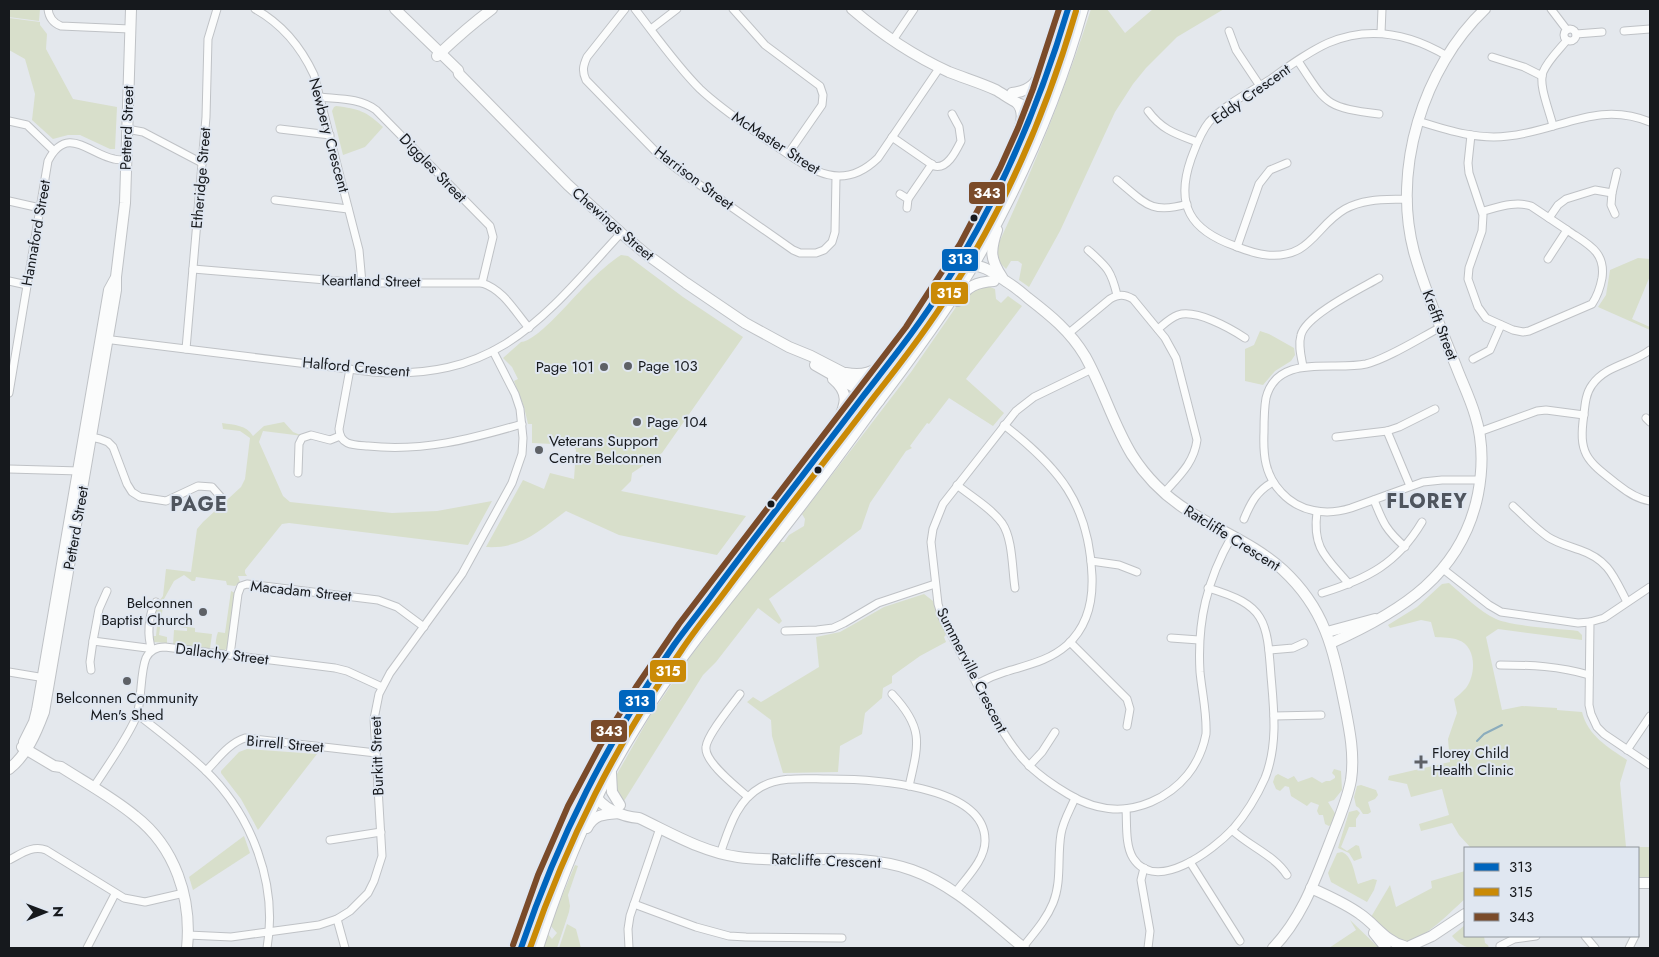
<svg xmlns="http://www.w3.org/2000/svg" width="1659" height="957" viewBox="0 0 1659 957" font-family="Jost,sans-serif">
  <rect width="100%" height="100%" fill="#e4e8ed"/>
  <g fill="#d8dfcb">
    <polygon points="9,9 40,9 39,21 9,17"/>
    <path d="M1091,9H1107L1125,33L1153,9H1224L1177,37L1146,68L1133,84L1115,112L1060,231L1029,287L1019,280L1022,264L1018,261H1011L1006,269L999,262L997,247C1033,169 1065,91 1091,9Z"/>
    <polygon points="9,18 40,22 40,25 47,34 46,49 73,99 117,107 115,149 110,149 80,135 68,135 53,139 32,120 35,94 25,59 9,50"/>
    <path d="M336,106C359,109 366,111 383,127L365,147L343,155L332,111L334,107Z"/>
    <path d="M621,255L628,256L683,297L743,337L662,453L632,473L631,481L621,491L746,516L717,555L619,535L566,511C540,530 522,549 486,547L523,480L544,489L550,473L574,479L576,450L573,445L532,443V424H528L524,407L514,381L518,379L512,367L503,358L521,342C537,342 575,295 588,283C598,273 610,262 621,255Z"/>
    <polygon points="1638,258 1650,259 1650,276 1632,319 1650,327 1650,330 1598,307 1606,295 1610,270"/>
    <path d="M985,285L995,289L996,299L1001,303L1008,296L1022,306L966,379L1004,413L993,426L949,398L929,424L927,423L910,446L912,448L906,451L870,503L861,529L769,599L782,621L779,624L758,608L716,662L703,675L624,801C616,794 614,785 617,774L650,716L691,656L768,555L769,556L780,542H784L789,535L804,526L805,519L802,514L911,372L963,297L968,291Z"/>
    <polygon points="1260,331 1269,334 1294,348 1295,355 1291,361 1275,371 1263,385 1245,381 1245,349 1254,345"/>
    <path d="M284,422L293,432L303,436L263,431L259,442L283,496L290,502L392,513L437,511L492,501L468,545L289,523L282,524L245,570V573L247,576H238L240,582L235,586L227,585L226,581L196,577L195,581H192L184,575L174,581L164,599L159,635L167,637V643L153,642L152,636H156L158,616L154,615L156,607L159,605L160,600L163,596L166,569L191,572L197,529L203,522L241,487L245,479L250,438L240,431L223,429L222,423C235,425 246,425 253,436L264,426Z"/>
    <path d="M1449,583C1463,595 1479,611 1496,619C1515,627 1556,628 1578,631L1582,635V640L1498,629L1486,637L1502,710L1522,706L1557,708V710L1582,712C1588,736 1608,747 1627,760L1620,783L1626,847H1650V878L1638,879V848H1471L1459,835L1452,823L1421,831L1419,824L1449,815L1442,789L1411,797L1407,784L1388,780L1389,776L1450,762L1448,739L1457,713L1454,699C1458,696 1462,692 1466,688C1476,675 1477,646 1458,640C1452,637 1442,638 1435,637L1431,622L1421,620L1390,628L1388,625L1417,607L1442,584Z"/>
    <path d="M231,591L235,593L228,647L225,650H216C215,644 216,637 218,632L225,633Z"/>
    <polygon points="924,594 933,601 946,635 944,637 946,642 920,656 892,676 892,683 883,688 882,698 865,713 862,734 840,746 838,772 783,773 772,736 771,720 747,702 753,697 761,702 819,667 816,637 840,632 884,607"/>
    <polygon points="181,621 181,626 195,628 195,632 212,634 210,649 173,645 174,630 187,631 187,628 180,627"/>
    <polygon points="247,749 317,754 258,830 241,799 221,773 221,771 239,752"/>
    <polygon points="1334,769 1341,771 1342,790 1334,800 1328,802 1336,815 1333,823 1329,826 1325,824 1323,815 1319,815 1317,811 1319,805 1311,802 1307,806 1291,796 1289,787 1285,786 1280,791 1276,789 1273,782 1275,776 1278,774 1288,779 1294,776 1298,782 1312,777 1322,783 1326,781 1330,781 1335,778 1335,776 1332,773"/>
    <polygon points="1361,785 1376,790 1378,795 1375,799 1368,802 1371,812 1368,814 1363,814 1359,808 1356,806 1354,797 1357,786"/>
    <polygon points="1357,810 1360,813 1356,819 1356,827 1349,827 1341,847 1347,851 1356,845 1359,846 1362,858 1354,861 1349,853 1338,848 1349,812"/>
    <polygon points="244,836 250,853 193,890 189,877"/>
    <path d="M1342,852C1353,857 1354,873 1358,884L1373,879L1377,880L1374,890L1367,902L1331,882L1328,873L1337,853Z"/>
    <polygon points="575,865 578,866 568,895 570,906 569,912 557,948 542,948 547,933 552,939 557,933 550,925"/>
    <path d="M1465,871V899C1452,910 1413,952 1395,942C1388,938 1377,923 1371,917L1390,885L1396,907L1432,888L1431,881Z"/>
    <polygon points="1350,920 1379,948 1329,948 1356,930"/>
    <polygon points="567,924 576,929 581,948 559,948"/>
    <path d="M1465,925V936H1484L1485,943L1488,945L1489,948C1471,948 1464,950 1452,936Z"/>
  </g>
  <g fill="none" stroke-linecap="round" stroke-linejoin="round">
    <polyline stroke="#8bacbd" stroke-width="2" points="1477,741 1484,734 1502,725"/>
    <g stroke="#bfc2c6" stroke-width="9">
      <g id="street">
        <path d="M48,9C49,18 53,23 61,26L130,29"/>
        <path d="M255,9C282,24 301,47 314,75L359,250L362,283"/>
        <path d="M625,9L587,57C583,66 582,71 586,80L657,153L677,169L793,250L800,253H816L824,250L832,242L835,232L836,177"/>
        <path d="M635,9C656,36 676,65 700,89C721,109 746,125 770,142C806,166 839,196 878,158L940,67"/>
        <polyline points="733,9 765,45 820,86 823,95 822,105 788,154"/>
        <polyline points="1551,9 1567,30"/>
        <circle cx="1570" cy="35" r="6"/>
        <polyline points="651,29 677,9"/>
        <polyline points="1229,31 1236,50 1260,86"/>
        <polyline points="1624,31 1650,29"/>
        <polyline points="1381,33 1382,9"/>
        <polyline points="1576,34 1602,32"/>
        <polyline points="893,40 914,9"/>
        <polyline points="1492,57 1524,67 1542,76"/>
        <path d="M1298,61C1327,105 1325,107 1379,114"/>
        <path d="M320,97C339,99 360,98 376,110L490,226L493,237L482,283"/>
        <path d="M1148,111C1162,130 1176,134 1197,142"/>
        <polyline points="9,121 27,125 54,151"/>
        <path d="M1418,121C1447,130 1477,140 1508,136C1560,131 1597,100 1650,122"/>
        <path d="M1553,126C1550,112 1538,85 1543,72C1548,60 1559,50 1567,40"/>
        <polyline points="127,129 143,132 202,163"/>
        <polyline points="280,129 330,135"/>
        <path d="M1471,135L1468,163L1469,173L1483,215L1482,231L1469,268L1468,279L1478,307L1486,318L1513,330L1523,332L1529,331L1592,304C1598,295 1600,289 1602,278C1606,251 1587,244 1567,230"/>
        <path d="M892,137L934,166C947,170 956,151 961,141L959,127L952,114"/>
        <path d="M1117,180C1144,202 1150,215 1187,204"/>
        <polyline points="1612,193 1611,205 1615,214"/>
        <polyline points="900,194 908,199 907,208"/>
        <polyline points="908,199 932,164"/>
        <path d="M1408,199C1386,200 1365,198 1345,209C1315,226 1311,259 1267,255C1256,254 1245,250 1235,246C1190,230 1175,205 1191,159C1196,146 1200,133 1209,122C1224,105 1252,91 1271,79C1289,66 1308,52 1328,43C1370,25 1410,34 1447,56"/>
        <polyline points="275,200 348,209"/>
        <polyline points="9,201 40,208"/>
        <path d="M1483,211C1499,207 1515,201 1531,206L1567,230L1548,259"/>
        <polyline points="1549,218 1558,205 1566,199 1595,190 1612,193 1617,172"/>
        <polyline points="1237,247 1259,184 1270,170 1287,163"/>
        <path d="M1088,250C1107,267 1111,270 1117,295"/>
        <path d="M193,269L362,283H482C504,290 515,312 529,328"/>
        <polyline points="9,281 27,285"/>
        <path d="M1441,327C1420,338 1387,359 1366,364C1333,371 1277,353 1266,398C1264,409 1264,421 1264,432C1263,455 1265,475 1281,492C1299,512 1326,516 1351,508L1423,482L1442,480H1480"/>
        <path d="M1158,329C1164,324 1170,318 1178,315C1196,309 1230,328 1245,338"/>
        <path d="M1069,333L1110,299C1119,294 1124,294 1133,299L1165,338L1176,358L1197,440C1194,463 1179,476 1164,493"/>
        <path d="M104,339L373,372C499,381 544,317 621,233"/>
        <polyline points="186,349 206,117 208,39 217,9"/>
        <path d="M1650,350C1632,364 1606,365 1592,385C1586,393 1585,404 1584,414C1578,454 1586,460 1617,484C1627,492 1637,499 1650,501"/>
        <polyline points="1473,359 1490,350 1501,325"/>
        <path d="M1303,366C1301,356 1298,345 1301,335C1306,315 1360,289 1379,278"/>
        <path d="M350,369L339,429C340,446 355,445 368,446C422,452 471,439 522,424"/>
        <path d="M1092,369L1034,397L1016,411L943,504L933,529L931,542L938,604L942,617C956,644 970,671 984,698C996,720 1007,741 1023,759C1036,774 1051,784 1068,794C1094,810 1123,814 1151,802C1181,789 1200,765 1206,734C1207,713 1202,693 1200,672C1197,621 1207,580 1232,536"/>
        <path d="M9,393L48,161C67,124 89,154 114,159C118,160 123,160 127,160"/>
        <polyline points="1646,418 1650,422"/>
        <polyline points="1387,431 1410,486"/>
        <polyline points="1479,432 1537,411 1546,410 1584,415"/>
        <polyline points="87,436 100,439 108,442 113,447 127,484 132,492 140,497 166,501 198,486 212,487 220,496"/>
        <polyline points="1336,437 1387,431 1399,427 1435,409"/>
        <polyline points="9,469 80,471"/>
        <polyline points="298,473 299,444 302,438 311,435 330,440 340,436"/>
        <path d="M957,485C972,497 991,508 1002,523C1013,539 1012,569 1015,588"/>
        <path d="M1374,500C1383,523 1386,530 1405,547"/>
        <path d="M1513,506C1524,516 1535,528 1548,537C1557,543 1569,546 1580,550C1609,560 1614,577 1627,602"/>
        <path d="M1317,512C1312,549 1327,558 1349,584"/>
        <path d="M1244,519C1251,502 1257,491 1273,482"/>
        <polyline points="1091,561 1119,565 1137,572"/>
        <polyline points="1443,569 1489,605 1501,612 1578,623 1590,622"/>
        <polyline points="1650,587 1604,618 1590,622 1589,705 1591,714 1597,727 1604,734 1650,765"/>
        <polyline points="107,591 99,609 93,641 147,648 152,650"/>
        <path d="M1322,593C1367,579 1397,564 1422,522"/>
        <polyline points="785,631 817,630 833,628 844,623 878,603 935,584"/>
        <polyline points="1171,638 1199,640"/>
        <polyline points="1070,642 1127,699 1130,709 1127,726"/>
        <path d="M152,650C147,637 148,614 156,602"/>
        <polyline points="1269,650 1293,648 1304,643"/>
        <polyline points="230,655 238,594 241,586 247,584 378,600 397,607 424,627"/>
        <path d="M1500,665C1531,665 1559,666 1589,675"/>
        <polyline points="91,670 90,662 93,641"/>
        <polyline points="9,672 45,678"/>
        <path d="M977,684C986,679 995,675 1005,672C1027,665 1049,661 1067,645C1087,627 1093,602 1092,576C1089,503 1059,468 1004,425"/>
        <path d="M740,694C732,705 707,735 706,747C704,762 737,787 748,797"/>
        <path d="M892,694C924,728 919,743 909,786"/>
        <path d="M137,714C160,732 184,750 205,770C252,815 278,884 267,948"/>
        <polyline points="1274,716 1321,715"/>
        <polyline points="1627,750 1650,716"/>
        <polyline points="1029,766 1042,752 1055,732"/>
        <path d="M206,771C218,759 229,743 245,738L376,753"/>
        <path d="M93,788C106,768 129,736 137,715C142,698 140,673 146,658C150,650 156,647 165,647L335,668L347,671L382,687"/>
        <path d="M1126,809C1127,824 1125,845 1133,858C1156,894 1213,850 1233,829C1246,814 1257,796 1265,778C1278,745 1274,710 1271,676C1267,620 1266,605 1208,588"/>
        <path d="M1232,830C1249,846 1274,855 1287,875"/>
        <polyline points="330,840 381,832"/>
        <path d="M720,854C729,829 736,801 761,787C781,776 806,779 828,779C867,779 986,784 985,841C985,860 966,878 955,893"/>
        <path d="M9,860C21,854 32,845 46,850L124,898L145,902L184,893"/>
        <polyline points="1190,862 1240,941"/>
        <polyline points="1144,868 1141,880 1150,931 1148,948"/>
        <polyline points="634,904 696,927 729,936 746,937 842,938"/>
        <polyline points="337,919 345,948"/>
        <polyline points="188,935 231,937 319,925 337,919 350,911 368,893 374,881 382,856 374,719 379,694 390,673 462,574 512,483 522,454 523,438 520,409 515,394 493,351"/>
        <polyline points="1585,936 1595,948"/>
        <polyline points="1500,946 1514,939 1536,936"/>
        <path d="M1023,947C1034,933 1046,920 1053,903C1062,881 1057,857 1061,834C1063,821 1070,810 1075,798"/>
        <polyline points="87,948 115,894"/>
        <polyline points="629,948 628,929 630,916 660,828"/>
        <polyline points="1629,948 1635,936"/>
      </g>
    </g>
    <g stroke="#bfc2c6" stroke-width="12">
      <g id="secondary">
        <polyline points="395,9 458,70 459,74 568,185 621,233 646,254 686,283 745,323 789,347 811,356 842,372 863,386 867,392 879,401"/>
        <path d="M852,9C881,34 914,56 949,72C964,78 981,83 996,90C1010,98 1025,112 1042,105"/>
        <path d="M437,56C455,39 473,23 492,9"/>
        <path d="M1012,93C1037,90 1037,78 1049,58"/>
        <path d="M1012,147C1017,134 1028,115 1017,103"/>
        <path d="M997,230C990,251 990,259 1002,277"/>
        <path d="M968,266C982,263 995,274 1007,282C1015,287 1021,292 1028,298C1050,315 1070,331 1085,356C1103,388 1113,424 1132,455C1146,477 1165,496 1187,510C1219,531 1255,544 1283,570C1325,609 1333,648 1344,702C1349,727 1355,754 1351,780C1347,801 1338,821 1330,842C1315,880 1302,918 1273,948"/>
        <path d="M958,301C967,286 977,282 994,281"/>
        <polyline points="815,365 859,390"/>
        <path d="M846,373C862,376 874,373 887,361"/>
        <path d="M833,379C852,395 844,407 836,426"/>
        <polyline points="1327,632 1375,619"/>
        <path d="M1331,643C1401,612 1462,574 1478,494C1483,468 1483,440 1475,415C1470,398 1462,382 1456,366C1441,329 1425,291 1414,252C1392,169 1423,68 1485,9"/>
        <polyline points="24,742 34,722 37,710 109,290 115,279"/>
        <path d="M22,747L54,766L61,767C86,783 112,797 135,816C175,847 192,898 187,948"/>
        <path d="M9,769C27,755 36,733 44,712L116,290V277L125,203L131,9"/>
        <polyline points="611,773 612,792 620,805"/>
        <path d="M594,792C600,808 623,817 639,818C671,833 702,852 738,857C796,865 856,850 912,870C955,885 989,920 1024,948"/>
        <path d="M587,828C594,814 605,814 619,813"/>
        <polyline points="1638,883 1650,883"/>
        <path d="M1311,888C1328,896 1345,903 1360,914C1375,924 1386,942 1404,946"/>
        <polyline points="1374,933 1386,948"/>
        <polyline points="1410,946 1432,936 1465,914"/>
        <path d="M521,948C537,901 554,855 576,810C602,756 634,704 668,654C683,631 701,610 717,588C763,526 811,466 858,404C879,376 901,350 921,321C987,226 1038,121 1068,9"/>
        <path d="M538,948C554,898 573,848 596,800C612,765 633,732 653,700C690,643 735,591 776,538C809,496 841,453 872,410C908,363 943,316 973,266C1020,185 1058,99 1083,9"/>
      </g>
    </g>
    <use href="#street" stroke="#fbfcfc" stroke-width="7"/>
    <use href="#secondary" stroke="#fbfcfc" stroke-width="10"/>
    <g stroke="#e0e7f1" stroke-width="10">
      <path id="bus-1" d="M521,948C559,836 607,742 674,645C687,627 701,610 714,592C763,526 814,461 864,395C892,359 921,323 945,284C1000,198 1039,106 1068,9"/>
    </g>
    <g stroke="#e0e7f1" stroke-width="10">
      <path id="bus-2" d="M530,948C568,839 615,746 681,651C696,628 714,607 730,585C777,522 826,460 874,397C901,363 928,328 951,291C1007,204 1047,110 1076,11"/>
    </g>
    <g stroke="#e0e7f1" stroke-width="10">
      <polyline id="bus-3" points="513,945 538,875 568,806 600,746 636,687 679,624 906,327 960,244 1000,168 1018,128 1033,89 1059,9"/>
    </g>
    <use href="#bus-1" stroke="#0065bd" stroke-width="6"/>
    <use href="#bus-2" stroke="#ca8a06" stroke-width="6"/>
    <use href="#bus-3" stroke="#7a4b2a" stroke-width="6"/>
  </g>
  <g fill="#16191d" stroke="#e0e7f1" stroke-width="2">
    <circle cx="974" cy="218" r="4.5"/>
    <circle cx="818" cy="470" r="4.5"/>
    <circle cx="771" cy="504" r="4.5"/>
  </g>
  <g fill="#5e6166" stroke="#e0e7f1" stroke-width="2">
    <circle cx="628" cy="366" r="5"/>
    <circle cx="604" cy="367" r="5"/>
    <circle cx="637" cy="422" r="5"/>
    <circle cx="539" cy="450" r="5"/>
    <circle cx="203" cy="612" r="5"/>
    <circle cx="127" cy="681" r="5"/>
    <path d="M1418.5 754.5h5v5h5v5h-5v5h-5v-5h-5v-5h5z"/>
  </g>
  <g text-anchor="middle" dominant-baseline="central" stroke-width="4" stroke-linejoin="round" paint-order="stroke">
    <g font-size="15" fill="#16191d" stroke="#e0e7f1">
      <text transform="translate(1251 94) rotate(-35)">Eddy Crescent</text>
      <text transform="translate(127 128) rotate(-88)">Petterd Street</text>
      <text transform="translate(329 135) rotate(75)">Newbery Crescent</text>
      <text transform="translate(776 143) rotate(33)">McMaster Street</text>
      <text transform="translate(433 168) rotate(46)">Diggles Street</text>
      <text transform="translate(201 178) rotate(-85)">Etheridge Street</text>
      <text transform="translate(694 178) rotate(37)">Harrison Street</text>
      <text transform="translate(613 224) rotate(41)">Chewings Street</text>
      <text transform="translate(36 233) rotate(-80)">Hannaford Street</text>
      <text transform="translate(371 281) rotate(1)">Keartland Street</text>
      <text transform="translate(1440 325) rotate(69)">Krefft Street</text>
      <text transform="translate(356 367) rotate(5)">Halford Crescent</text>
      <text transform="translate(76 528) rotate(-80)">Petterd Street</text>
      <text transform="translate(1232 538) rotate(32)">Ratcliffe Crescent</text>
      <text transform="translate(301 591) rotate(6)">Macadam Street</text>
      <text transform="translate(222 654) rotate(7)">Dallachy Street</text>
      <text transform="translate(972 670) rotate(63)">Summerville Crescent</text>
      <text transform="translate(285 744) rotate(5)">Birrell Street</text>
      <text transform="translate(377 756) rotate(-92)">Burkitt Street</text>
      <text transform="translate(826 861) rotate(2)">Ratcliffe Crescent</text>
    </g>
    <g font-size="15" fill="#16191d" stroke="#e0e7f1" text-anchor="start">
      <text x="638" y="366">Page 103</text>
      <text x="594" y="367" text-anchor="end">Page 101</text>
      <text x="647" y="422">Page 104</text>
      <text x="549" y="441">Veterans Support<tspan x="549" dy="17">Centre Belconnen</tspan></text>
      <text x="193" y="603" text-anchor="end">Belconnen<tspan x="193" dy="17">Baptist Church</tspan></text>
      <text x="127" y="698" text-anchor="middle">Belconnen Community<tspan x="127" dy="17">Men's Shed</tspan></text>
      <text x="1432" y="753">Florey Child<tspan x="1432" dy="17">Health Clinic</tspan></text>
    </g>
    <g font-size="20" font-weight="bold" letter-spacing="1" fill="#4f555e" stroke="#e0e7f1">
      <text x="1427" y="501">FLOREY</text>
      <text x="199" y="504">PAGE</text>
    </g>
  </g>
  <g stroke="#e0e7f1" stroke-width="2">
    <rect x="968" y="181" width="38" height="24" rx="5" fill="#7a4b2a"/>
    <rect x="941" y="248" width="38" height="24" rx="5" fill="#0065bd"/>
    <rect x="930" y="281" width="39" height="24" rx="5" fill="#ca8a06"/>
    <rect x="649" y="659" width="38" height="24" rx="5" fill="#ca8a06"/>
    <rect x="618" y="689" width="38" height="24" rx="5" fill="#0065bd"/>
    <rect x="590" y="719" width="38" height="24" rx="5" fill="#7a4b2a"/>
  </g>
  <g font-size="14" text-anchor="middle" font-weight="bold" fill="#fff">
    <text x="987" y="198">343</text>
    <text x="960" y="264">313</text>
    <text x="949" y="298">315</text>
    <text x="668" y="676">315</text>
    <text x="637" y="706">313</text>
    <text x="609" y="736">343</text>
  </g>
  <rect width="1659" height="957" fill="none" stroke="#16191d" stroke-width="20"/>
  <rect x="1464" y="847" width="175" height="90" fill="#e0e7f1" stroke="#8f959c"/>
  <rect x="1474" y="863" width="25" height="8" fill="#0065bd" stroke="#8f959c"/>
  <text x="1509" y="872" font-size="15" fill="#16191d">313</text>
  <rect x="1474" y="888" width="25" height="8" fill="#ca8a06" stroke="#8f959c"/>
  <text x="1509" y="897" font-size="15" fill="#16191d">315</text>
  <rect x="1474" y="913" width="25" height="8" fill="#7a4b2a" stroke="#8f959c"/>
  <text x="1509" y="922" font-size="15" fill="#16191d">343</text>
  <g transform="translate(45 912) rotate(89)" stroke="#e0e7f1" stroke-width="4" paint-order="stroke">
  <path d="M0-4L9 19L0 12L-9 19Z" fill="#16191d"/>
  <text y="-8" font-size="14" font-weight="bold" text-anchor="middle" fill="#16191d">N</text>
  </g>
</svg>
